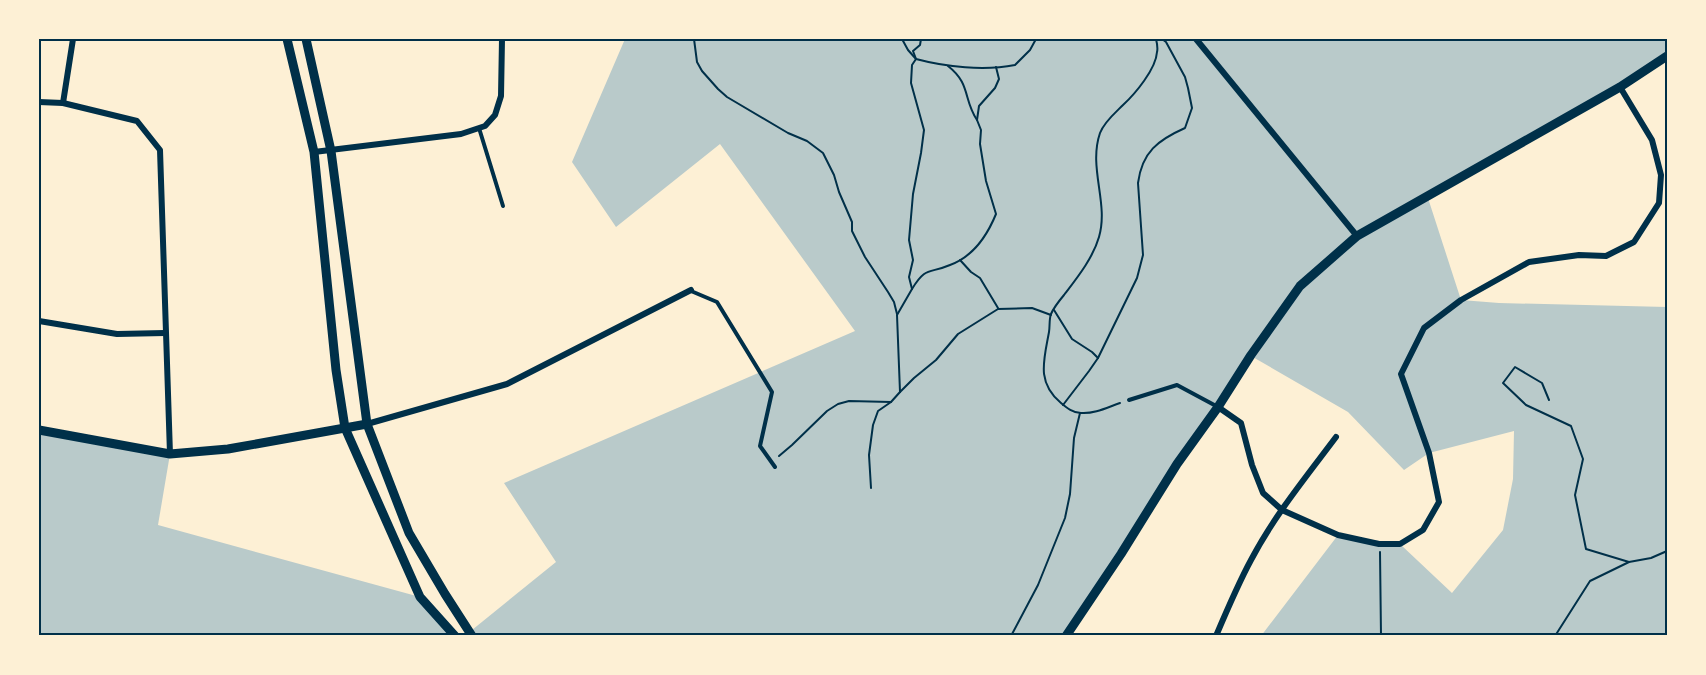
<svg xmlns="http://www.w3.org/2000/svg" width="1706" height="675" viewBox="0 0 1706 675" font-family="Mulish,sans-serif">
  <rect width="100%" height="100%" fill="#fdf0d5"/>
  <g fill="#b9caca">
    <polygon points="625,39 1667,39 1667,56 1427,195 1461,300 1499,303 1667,307 1667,636 1261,636 1338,535 1400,544 1452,593 1503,530 1513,479 1514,431 1429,453 1404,470 1348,412 1251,356 1066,636 477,636 472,630 556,562 504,483 855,331 720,144 616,227 572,162"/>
    <polygon points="39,430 170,454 158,525 420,597 455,636 39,636"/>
  </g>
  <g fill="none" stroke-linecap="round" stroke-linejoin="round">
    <g stroke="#003049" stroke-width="2">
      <polyline points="694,39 697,62 702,71 718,89 727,97 788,133 807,141 823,153 834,175 839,192 852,222 852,231 865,257 888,292 894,302 897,314"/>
      <polyline points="902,39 908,50 916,59 912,65 911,83 924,130 921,153 913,194 909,240 913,260 909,277 912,289 897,315 900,392 914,378 936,360 958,334 998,309 1032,308 1051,315"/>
      <path d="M921,39L920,45L913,51L916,59C946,67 984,71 1015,65L1030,50L1036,39"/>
      <path d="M948,66C971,84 963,99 977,120"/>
      <polyline points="960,260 971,272 980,278 998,308"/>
      <path d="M912,289C926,266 929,274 950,265C972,257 987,236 996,214L986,181L980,144L981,130L977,120L979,106L995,88L999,79L996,67"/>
      <polyline points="1054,310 1072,339 1092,352 1098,358"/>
      <polyline points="1549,400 1542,383 1515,367 1503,383 1526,405 1571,426 1583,459 1575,495 1586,549 1629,562"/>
      <path d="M1120,403C1108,407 1095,414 1081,413C1073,413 1067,408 1061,403C1036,382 1044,360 1049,332C1050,326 1049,319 1051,314C1054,307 1059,301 1064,295C1077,278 1093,258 1099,237C1109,203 1088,168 1100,133C1104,122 1115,113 1123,105C1135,94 1156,69 1157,52C1158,48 1157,43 1156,39"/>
      <path d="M1063,405L1089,371L1098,358L1137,278L1143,255L1138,183C1142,152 1158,140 1185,128L1192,108L1188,88L1185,77L1166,42L1162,39"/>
      <polyline points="779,456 792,445 827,411 838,404 849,401 891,402"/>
      <polyline points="871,488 869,455 873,425 878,411 891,402 900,392"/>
      <polyline points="1380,552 1381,636"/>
      <polyline points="483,635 492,636"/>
      <polyline points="1011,636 1038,585 1065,518 1070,494 1074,438 1080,413"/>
      <polyline points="1555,636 1590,581 1629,562 1651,558 1667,551"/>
    </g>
    <g stroke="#003049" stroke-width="4">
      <polyline points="479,128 503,206"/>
      <polyline points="691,291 717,302 772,392 760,446 775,467"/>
      <polyline points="1129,400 1177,385 1218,407"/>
    </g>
    <g stroke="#003049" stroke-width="6">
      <polyline points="1196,39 1357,236"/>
      <polyline points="39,102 63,103 137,121 160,150 170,454"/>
      <polyline points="63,103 73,39"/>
      <polyline points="314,152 461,134 485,126 495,115 501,96 502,39"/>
      <polyline points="39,321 117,334 165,333"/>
      <polyline points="1218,407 1241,423 1252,465 1263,493 1282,510 1338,535 1379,544 1400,544 1423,530 1439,502 1429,453 1401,374 1424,328 1461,300 1529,262 1579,255 1606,256 1634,242 1659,203 1661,175 1652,140 1620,87"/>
      <polyline points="367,424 507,384 691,290"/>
      <path d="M1216,636C1227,610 1238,584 1251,560C1274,516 1306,477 1336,437"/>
    </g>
    <g stroke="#003049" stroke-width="9">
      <polyline points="287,39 314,152 336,370 345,428 420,597 455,636"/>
      <polyline points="306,39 331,151 367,424 409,533 445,594 472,636"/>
      <polyline points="39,430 170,454 228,449 367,424"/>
      <polyline points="1066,636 1121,554 1177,464 1218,407 1251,355 1300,286 1357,236 1620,87 1667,56"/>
    </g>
  </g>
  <rect width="1706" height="675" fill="none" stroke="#fdf0d5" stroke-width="81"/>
  <rect x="40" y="40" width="1626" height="594" fill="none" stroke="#003049" stroke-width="2"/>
</svg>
